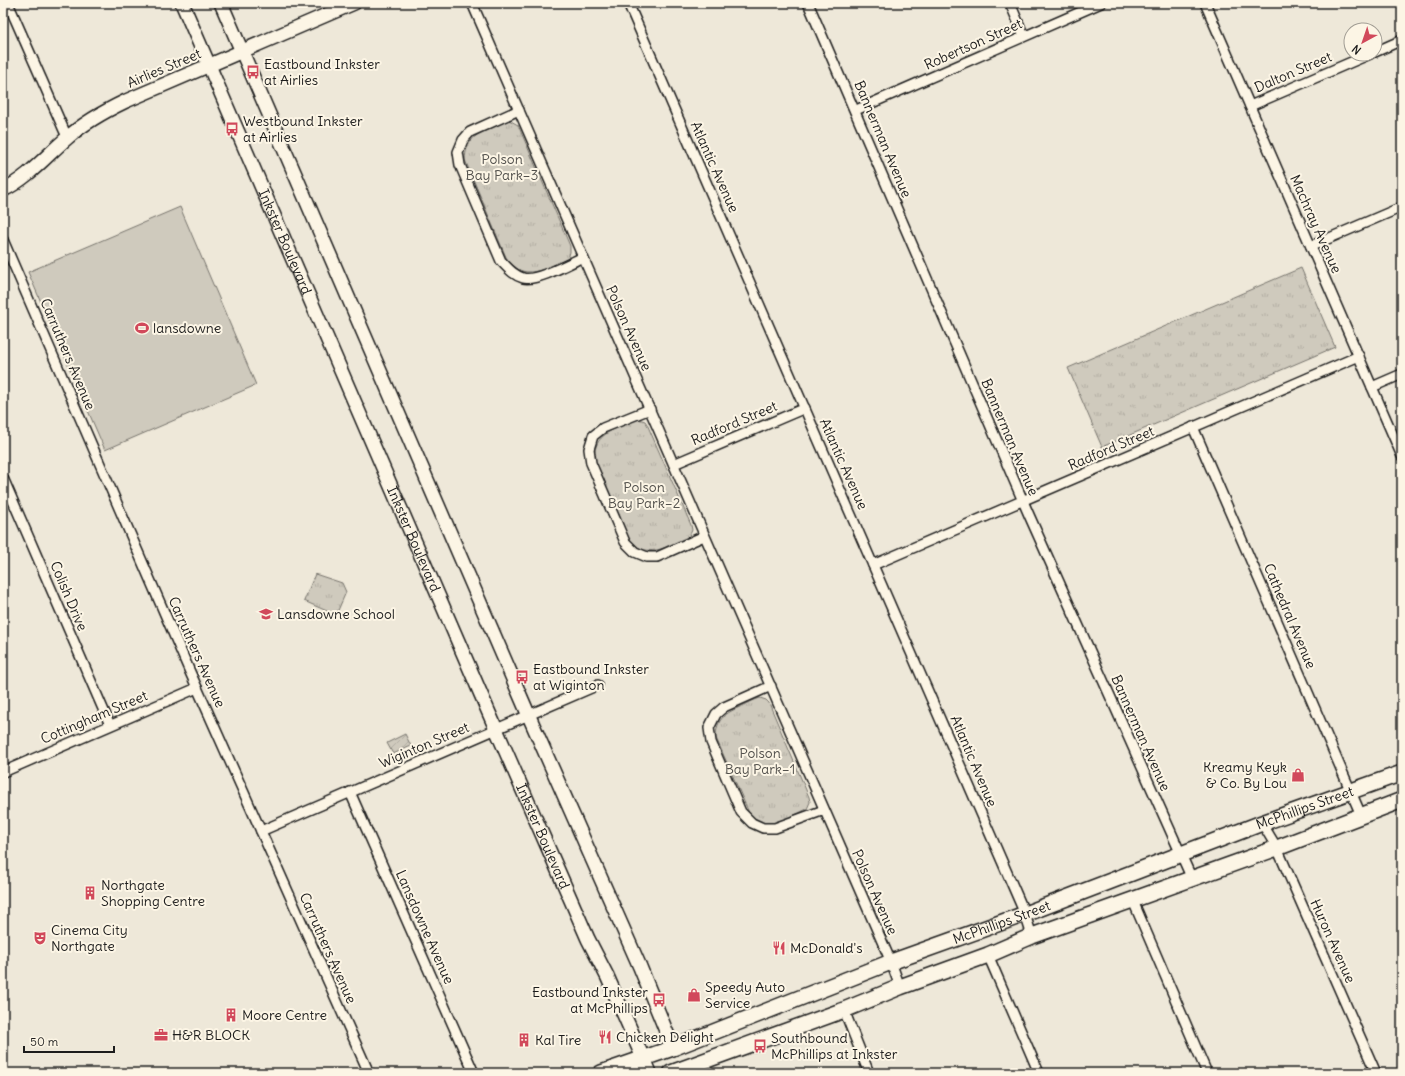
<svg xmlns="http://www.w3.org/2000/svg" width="1405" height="1076" viewBox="0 0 1405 1076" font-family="Delius,sans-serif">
  <defs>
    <pattern id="park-tufts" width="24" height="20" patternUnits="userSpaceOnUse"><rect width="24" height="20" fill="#cfcabd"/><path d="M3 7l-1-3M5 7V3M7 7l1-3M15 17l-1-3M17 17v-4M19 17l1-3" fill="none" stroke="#b1ada2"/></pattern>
    <pattern id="garden-furrows" width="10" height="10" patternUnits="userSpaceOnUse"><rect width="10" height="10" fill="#cfcabd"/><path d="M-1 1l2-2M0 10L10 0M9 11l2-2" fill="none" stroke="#b1ada2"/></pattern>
  </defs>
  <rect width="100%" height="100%" fill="#eee8d9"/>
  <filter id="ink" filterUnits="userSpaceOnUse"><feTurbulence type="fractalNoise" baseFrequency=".025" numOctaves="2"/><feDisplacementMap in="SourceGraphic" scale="8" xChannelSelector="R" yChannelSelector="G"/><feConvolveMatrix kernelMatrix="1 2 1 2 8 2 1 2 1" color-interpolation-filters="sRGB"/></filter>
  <g filter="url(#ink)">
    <polygon fill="#cfcabd" stroke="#76736c" points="180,207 256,385 105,450 28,272"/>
    <g fill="url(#park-tufts)" stroke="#76736c">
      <path d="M509,120L518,125L570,246V252L568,259C546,268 522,284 506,257L465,160C466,140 475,135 491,128C497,125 503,122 509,120Z"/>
      <polygon points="1301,268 1335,347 1102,447 1068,368"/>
      <path d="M638,419L645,421L647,424L691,525L692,530L689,537C667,547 644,562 627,536L594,458C595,439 604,434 620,426C626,424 632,421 638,419Z"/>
      <polygon points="315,574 342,583 346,592 336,615 304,601"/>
      <path d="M760,698L766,700L769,703L809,797L810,802L807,809C794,815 775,827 761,822C757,820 753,817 750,815L716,738C716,718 726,713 742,706C748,703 754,700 760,698Z"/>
    </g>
    <polygon fill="url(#garden-furrows)" stroke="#76736c" points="405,734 411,746 393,754 387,743"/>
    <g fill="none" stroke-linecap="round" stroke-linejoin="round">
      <g stroke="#1c1c1c" stroke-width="12">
        <g id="street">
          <polyline points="8,3 67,137"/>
          <polyline points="472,3 891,962 900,987"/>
          <polyline points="628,3 1025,914 1032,936"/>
          <polyline points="808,3 1029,515 1192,879"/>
          <polyline points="1010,3 1024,36"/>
          <polyline points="1205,3 1402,456"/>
          <polyline points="1375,52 1402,40"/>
          <polyline points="1250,106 1370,54"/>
          <path d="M519,110L470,132L463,140L458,152L460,165L501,261C508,268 513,275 523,278C536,282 570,263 583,257"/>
          <polyline points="856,110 1101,3"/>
          <polyline points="3,240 190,672 369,1073"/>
          <polyline points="1311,246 1402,207"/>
          <polyline points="1372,387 1402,374"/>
          <polyline points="650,409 603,428 593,436 589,449 591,463 625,542 635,552 647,557 657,557 704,536"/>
          <polyline points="1193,427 1361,815"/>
          <polyline points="674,464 805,408"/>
          <polyline points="3,478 110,725"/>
          <polyline points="873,565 1359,356"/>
          <polyline points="771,686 724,707 716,714 709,728 711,742 741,812 752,823 763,828 775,828 824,810"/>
          <polyline points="3,772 197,688"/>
          <polyline points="350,792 474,1073"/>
          <polyline points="1262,823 1277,848 1376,1073"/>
          <polyline points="261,831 598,685"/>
          <polyline points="1133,901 1207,1073"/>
          <polyline points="988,955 1039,1073"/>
          <polyline points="844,1010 869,1073"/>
        </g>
      </g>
      <g stroke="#1c1c1c" stroke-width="16">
        <g id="secondary">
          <path id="s1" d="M182,3L489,713L588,939L607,976L643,1058"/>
          <polyline points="221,3 529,716 640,967 673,1048"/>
          <path d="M3,190C28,178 46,156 67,138C85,122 105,111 126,101L354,3"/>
        </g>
      </g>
      <g stroke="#1c1c1c" stroke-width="18">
        <g id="primary">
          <polyline points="643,1058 649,1073"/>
          <path id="s2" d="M601,1073L673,1048L891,962L1025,914L1262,823L1402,773"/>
          <polyline points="671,1073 844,1010 900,987 988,955 1032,936 1277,848 1402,800"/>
        </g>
      </g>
      <use href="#street" stroke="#fcf5e5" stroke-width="9"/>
      <use href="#secondary" stroke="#fcf5e5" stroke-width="13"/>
      <use href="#primary" stroke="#fcf5e5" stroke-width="15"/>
    </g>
  </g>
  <defs>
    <g id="bus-bare" transform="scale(1.08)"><path d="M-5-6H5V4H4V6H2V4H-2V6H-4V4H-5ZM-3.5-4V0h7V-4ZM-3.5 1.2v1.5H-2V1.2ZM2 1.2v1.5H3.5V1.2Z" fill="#d1495b" stroke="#fcf5e5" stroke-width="2.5" paint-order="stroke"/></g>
    <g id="stadium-bare" transform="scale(1.08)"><path d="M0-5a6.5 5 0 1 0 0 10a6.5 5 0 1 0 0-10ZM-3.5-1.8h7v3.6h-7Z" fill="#d1495b" stroke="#fcf5e5" stroke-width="2.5" paint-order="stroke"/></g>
    <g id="school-bare" transform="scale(1.08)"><path d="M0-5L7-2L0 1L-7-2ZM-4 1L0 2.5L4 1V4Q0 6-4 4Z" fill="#d1495b" stroke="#fcf5e5" stroke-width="2.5" paint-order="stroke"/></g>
    <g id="shop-bare" transform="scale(1.08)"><path d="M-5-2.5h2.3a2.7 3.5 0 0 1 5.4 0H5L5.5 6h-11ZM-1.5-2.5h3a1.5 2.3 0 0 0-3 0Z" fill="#d1495b" stroke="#fcf5e5" stroke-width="2.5" paint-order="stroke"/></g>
    <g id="building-bare" transform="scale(1.08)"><path d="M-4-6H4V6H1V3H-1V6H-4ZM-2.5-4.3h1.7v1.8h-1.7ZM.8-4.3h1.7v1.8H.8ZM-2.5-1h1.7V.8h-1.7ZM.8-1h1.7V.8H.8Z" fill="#d1495b" stroke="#fcf5e5" stroke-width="2.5" paint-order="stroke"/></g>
    <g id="theatre-bare" transform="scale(1.08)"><path d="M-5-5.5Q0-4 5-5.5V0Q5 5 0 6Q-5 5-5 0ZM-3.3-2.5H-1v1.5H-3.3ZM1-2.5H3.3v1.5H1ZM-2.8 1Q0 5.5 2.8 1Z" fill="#d1495b" stroke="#fcf5e5" stroke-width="2.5" paint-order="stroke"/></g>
    <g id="restaurant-bare" transform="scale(1.08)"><path d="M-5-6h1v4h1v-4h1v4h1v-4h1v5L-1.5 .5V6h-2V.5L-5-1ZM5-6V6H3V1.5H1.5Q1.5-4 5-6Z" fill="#d1495b" stroke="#fcf5e5" stroke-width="2.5" paint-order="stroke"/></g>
    <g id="office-bare" transform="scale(1.08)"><path d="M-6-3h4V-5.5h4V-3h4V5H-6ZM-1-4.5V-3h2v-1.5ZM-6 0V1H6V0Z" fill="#d1495b" stroke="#fcf5e5" stroke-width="2.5" paint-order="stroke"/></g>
  </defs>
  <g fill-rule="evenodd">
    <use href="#bus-bare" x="253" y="72"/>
    <use href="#bus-bare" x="232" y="129"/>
    <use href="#stadium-bare" x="142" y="328"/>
    <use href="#school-bare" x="266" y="614"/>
    <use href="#bus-bare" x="522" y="677"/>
    <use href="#shop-bare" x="1298" y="775"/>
    <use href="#building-bare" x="90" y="893"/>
    <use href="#theatre-bare" x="40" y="938"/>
    <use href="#restaurant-bare" x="779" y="948"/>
    <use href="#shop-bare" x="694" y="995"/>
    <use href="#bus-bare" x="659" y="1000"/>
    <use href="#building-bare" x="231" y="1015"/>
    <use href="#office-bare" x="161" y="1035"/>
    <use href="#restaurant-bare" x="605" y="1037"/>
    <use href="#building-bare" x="524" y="1040"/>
    <use href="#bus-bare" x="760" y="1046"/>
  </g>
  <g text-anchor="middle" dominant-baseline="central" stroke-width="4" stroke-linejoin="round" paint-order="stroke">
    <g font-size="14" fill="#1c1c1c" stroke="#fcf5e5">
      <text transform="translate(973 44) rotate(-24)">Robertson Street</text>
      <text transform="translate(164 68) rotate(-23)">Airlies Street</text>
      <text transform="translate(1293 72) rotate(-23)">Dalton Street</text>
      <text transform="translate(883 139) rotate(67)">Bannerman Avenue</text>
      <text transform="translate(715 167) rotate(66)">Atlantic Avenue</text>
      <text transform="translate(1316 224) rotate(66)">Machray Avenue</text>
      <text stroke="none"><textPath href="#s1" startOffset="260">Inkster Boulevard</textPath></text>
      <text transform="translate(629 328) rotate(66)">Polson Avenue</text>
      <text transform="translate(68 354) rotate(67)">Carruthers Avenue</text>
      <text transform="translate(734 423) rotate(-23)">Radford Street</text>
      <text transform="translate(1010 437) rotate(67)">Bannerman Avenue</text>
      <text transform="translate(1111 448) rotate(-23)">Radford Street</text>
      <text transform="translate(844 464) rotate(66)">Atlantic Avenue</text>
      <text stroke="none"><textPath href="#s1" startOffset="584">Inkster Boulevard</textPath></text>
      <text transform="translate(69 596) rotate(67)">Colish Drive</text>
      <text transform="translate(1290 616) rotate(67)">Cathedral Avenue</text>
      <text transform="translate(197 652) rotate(66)">Carruthers Avenue</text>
      <text transform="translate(94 717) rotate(-23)">Cottingham Street</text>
      <text transform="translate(1141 733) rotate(66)">Bannerman Avenue</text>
      <text transform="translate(424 745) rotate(-23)">Wiginton Street</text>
      <text transform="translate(974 761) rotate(67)">Atlantic Avenue</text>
      <text stroke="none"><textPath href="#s2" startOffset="752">McPhillips Street</textPath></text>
      <text stroke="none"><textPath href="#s1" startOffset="908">Inkster Boulevard</textPath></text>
      <text transform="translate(875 892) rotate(66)">Polson Avenue</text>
      <text stroke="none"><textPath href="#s2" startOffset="428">McPhillips Street</textPath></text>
      <text transform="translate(425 927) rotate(66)">Lansdowne Avenue</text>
      <text transform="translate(1333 941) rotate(66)">Huron Avenue</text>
      <text transform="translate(328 948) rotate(66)">Carruthers Avenue</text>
    </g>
    <g font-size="14" fill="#1c1c1c" stroke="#fcf5e5" text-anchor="start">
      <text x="264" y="64">Eastbound Inkster<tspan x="264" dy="16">at Airlies</tspan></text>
      <text x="243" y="121">Westbound Inkster<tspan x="243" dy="16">at Airlies</tspan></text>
      <text x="153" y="328">lansdowne</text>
      <text x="277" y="614">Lansdowne School</text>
      <text x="533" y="669">Eastbound Inkster<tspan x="533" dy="16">at Wiginton</tspan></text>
      <text x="1287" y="767" text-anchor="end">Kreamy Keyk<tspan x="1287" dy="16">&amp; Co. By Lou</tspan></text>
      <text x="101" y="885">Northgate<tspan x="101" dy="16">Shopping Centre</tspan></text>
      <text x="51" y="930">Cinema City<tspan x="51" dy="16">Northgate</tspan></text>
      <text x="790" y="948">McDonald's</text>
      <text x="705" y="987">Speedy Auto<tspan x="705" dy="16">Service</tspan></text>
      <text x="648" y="992" text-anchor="end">Eastbound Inkster<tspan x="648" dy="16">at McPhillips</tspan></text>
      <text x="242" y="1015">Moore Centre</text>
      <text x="172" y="1035">H&amp;R BLOCK</text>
      <text x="616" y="1037">Chicken Delight</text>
      <text x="771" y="1038">Southbound<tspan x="771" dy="16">McPhillips at Inkster</tspan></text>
      <text x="535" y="1040">Kal Tire</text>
    </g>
    <g font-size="14" fill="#52504c" stroke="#fcf5e5">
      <text x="502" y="159">Polson<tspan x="502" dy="16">Bay Park–3</tspan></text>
      <text x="644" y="487">Polson<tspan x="644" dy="16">Bay Park–2</tspan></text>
      <text x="760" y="753">Polson<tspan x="760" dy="16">Bay Park–1</tspan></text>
    </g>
  </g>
  <rect width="1405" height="1076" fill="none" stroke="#fcf5e5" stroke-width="16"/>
  <rect x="8" y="8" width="1389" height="1060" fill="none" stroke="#1c1c1c" stroke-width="1.5" filter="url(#ink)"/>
  <g transform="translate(1363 42) rotate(220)"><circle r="19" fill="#fcf5e5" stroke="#a29e95"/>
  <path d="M0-3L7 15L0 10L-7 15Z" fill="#d1495b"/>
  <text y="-6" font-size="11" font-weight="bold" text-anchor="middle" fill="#1c1c1c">N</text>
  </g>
  <path d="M24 1046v6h90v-6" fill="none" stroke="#1c1c1c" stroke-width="2"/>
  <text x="30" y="1046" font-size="12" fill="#1c1c1c" stroke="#fcf5e5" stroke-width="3" paint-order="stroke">50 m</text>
</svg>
